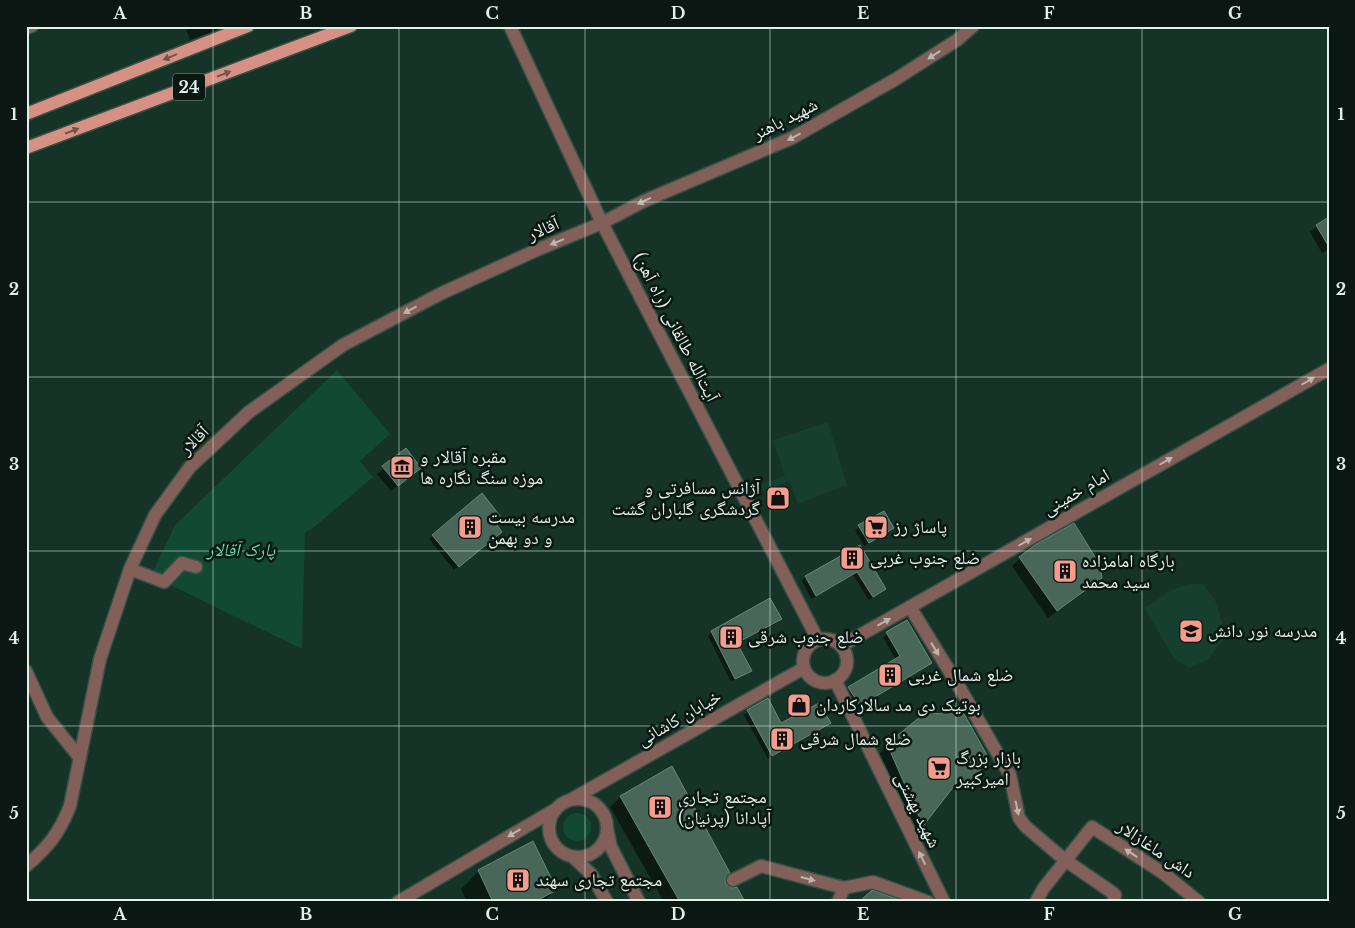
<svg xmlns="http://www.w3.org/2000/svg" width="1355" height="928" viewBox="0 0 1355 928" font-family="'Libre Baskerville','Noto Naskh Arabic',serif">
  <rect width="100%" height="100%" fill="#153326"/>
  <g fill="#173f2f">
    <polygon points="828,422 847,485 798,504 790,481 763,491 761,484 785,476 773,440"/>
    <polygon points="1189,584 1203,584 1215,600 1223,625 1225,638 1208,659 1189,668 1174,659 1145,608 1172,590"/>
  </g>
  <g fill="#114934">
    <polygon points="337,370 390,434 360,461 373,477 313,528 305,532 302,649 164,582 148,582 175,525"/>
    <circle cx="577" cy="827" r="14"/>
  </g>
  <g fill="#0007">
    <polygon points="185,26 228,26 190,40"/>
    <polygon points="1329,218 1329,249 1322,253 1310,232"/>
    <polygon points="406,450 413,474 391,491 377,474"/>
    <polygon points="883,513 892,528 864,546 855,530"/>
    <polygon points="493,523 496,535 454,570 429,539 433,536"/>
    <polygon points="860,546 884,589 869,600 853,575 811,599 802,581 805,577"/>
    <polygon points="1020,558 1101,577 1092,586 1048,618 1012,566"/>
    <polygon points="780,619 777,623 736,644 750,670 731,682 708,636 712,632"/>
    <polygon points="906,622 931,662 927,666 856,709 845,692 896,660 883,637"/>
    <polygon points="768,699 781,725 829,723 825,727 768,759 744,715"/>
    <polygon points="888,745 974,781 965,789 950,789 914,833 879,754"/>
    <polygon points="620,797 724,879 725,885 744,902 664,902 610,807"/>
    <polygon points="479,871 556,889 544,902 467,902 461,889"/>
  </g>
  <g fill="#486758" stroke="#688879">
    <polygon points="1329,217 1329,247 1316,225"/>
    <polygon points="406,448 421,468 398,486 382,466"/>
    <polygon points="482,493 501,517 495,522 502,532 459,567 432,535"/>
    <polygon points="884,511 894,528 869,543 858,525"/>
    <polygon points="1074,523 1100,565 1102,578 1057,611 1019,557 1035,545"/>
    <polygon points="860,545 886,589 873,597 857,572 816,596 805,576"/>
    <polygon points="770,598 782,619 737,643 752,671 735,679 711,631"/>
    <polygon points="907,620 932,663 860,706 848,687 900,656 886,632"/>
    <polygon points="768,698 781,723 819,703 831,723 772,756 747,710"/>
    <polygon points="959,705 987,755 975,781 958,781 923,826 887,744 926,712 940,714"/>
    <polygon points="672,766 730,873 725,879 726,884 732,888 737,887 745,902 680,902 620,796"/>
    <polygon points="533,841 557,890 534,902 493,902 478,870"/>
    <polygon points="872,890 903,901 903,902 859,902"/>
  </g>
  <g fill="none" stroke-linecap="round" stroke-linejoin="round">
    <g stroke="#355145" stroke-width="15">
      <g id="minor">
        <polyline points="510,26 602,223 818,640"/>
        <polyline points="26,28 32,26"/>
        <polyline points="130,569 164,582 182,563 196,567"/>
        <polyline points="910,607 961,690 1010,775 1019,818 1026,827 1065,860 1113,893 1115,895 1113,902"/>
        <circle cx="825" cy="661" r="22"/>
        <polyline points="841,646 1329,369"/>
        <polyline points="26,671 47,717 80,758"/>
        <polyline points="835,680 944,902"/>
        <polyline points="572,799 804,668"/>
        <circle cx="578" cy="828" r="29"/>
        <polyline points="607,829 611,847 639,902"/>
        <polyline points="573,857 591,874 607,902"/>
        <path d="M26,866C48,847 59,834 70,806L100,659L130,569L155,515L190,467L249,412L343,345L442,293L539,249L602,223L644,201L792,138L896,79L957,40L973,26"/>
        <polyline points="733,880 761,866 844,888 873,882 928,902"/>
        <polyline points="398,902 556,809"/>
        <polyline points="838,902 844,888"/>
        <polyline points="1036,902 1043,889 1092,827 1163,873 1199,902"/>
      </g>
    </g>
    <g stroke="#355145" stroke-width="15">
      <g id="major">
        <polyline points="26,114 248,26"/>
        <polyline points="26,148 351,26"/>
      </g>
    </g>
    <use href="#minor" stroke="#825f59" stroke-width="12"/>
    <use href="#major" stroke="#d79184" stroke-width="12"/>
  </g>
  <defs><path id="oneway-solid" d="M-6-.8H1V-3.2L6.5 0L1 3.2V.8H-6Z" transform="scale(1.25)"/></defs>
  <g fill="#bab7af">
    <use href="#oneway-solid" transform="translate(934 55) rotate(147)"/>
    <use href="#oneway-solid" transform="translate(794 137) rotate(152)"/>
    <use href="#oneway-solid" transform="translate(644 201) rotate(155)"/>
    <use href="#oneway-solid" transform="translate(557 242) rotate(158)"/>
    <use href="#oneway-solid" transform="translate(410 310) rotate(152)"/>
    <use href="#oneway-solid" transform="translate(1308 381) rotate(-30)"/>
    <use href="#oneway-solid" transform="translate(1166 461) rotate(-30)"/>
    <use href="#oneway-solid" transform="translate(1025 542) rotate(-30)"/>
    <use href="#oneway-solid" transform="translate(884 622) rotate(-29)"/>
    <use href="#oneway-solid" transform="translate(935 649) rotate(58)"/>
    <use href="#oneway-solid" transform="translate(1017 808) rotate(78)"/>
    <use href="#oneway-solid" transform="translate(514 833) rotate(149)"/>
    <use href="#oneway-solid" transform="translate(1131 853) rotate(-147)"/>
    <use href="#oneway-solid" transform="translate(922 858) rotate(-116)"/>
    <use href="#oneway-solid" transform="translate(808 879) rotate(15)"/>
  </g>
  <g fill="#71544b">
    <use href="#oneway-solid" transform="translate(170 57) rotate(158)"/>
    <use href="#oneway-solid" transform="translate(224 74) rotate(-21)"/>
    <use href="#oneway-solid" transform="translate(72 131) rotate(-21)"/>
  </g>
  <path fill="none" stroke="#e0f1e9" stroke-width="1" stroke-opacity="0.55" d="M213,26V902M399,26V902M585,26V902M770,26V902M956,26V902M1142,26V902M26,202H1329M26,377H1329M26,551H1329M26,726H1329"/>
  <defs>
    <g id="museum-square" transform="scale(1.25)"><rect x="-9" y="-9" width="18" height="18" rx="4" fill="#f49d8d" stroke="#0b1712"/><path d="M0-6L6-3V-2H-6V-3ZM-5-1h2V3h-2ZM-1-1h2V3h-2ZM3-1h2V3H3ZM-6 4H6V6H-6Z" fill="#111"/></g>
    <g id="shop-square" transform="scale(1.25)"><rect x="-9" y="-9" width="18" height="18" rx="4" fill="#f49d8d" stroke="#0b1712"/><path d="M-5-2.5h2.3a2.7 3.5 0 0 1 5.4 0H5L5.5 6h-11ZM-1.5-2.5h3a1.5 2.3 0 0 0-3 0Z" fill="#111"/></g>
    <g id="building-square" transform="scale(1.25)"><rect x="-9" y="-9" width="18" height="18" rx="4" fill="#f49d8d" stroke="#0b1712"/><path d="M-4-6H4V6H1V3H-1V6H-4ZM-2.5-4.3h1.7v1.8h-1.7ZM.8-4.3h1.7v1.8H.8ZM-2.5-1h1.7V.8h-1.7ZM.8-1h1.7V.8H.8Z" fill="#111"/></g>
    <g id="supermarket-square" transform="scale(1.25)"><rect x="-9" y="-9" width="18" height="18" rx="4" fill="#f49d8d" stroke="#0b1712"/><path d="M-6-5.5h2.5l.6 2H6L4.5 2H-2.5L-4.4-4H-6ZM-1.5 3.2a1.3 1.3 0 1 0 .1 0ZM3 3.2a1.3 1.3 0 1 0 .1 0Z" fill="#111"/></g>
    <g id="school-square" transform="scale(1.25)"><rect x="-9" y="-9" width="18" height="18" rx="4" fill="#f49d8d" stroke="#0b1712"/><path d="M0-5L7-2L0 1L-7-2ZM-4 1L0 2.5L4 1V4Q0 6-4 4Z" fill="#111"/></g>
  </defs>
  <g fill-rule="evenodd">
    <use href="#museum-square" x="402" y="467"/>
    <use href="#shop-square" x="778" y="498"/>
    <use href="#building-square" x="470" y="527"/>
    <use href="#supermarket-square" x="876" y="527"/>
    <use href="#building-square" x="852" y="558"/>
    <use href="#building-square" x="1065" y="571"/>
    <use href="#school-square" x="1191" y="631"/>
    <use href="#building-square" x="731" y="637"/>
    <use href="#building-square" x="890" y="675"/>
    <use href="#shop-square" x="799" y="705"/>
    <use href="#building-square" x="782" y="739"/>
    <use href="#supermarket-square" x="939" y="768"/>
    <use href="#building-square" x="660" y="807"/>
    <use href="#building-square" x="518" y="880"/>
  </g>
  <g text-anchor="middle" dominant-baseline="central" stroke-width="5" stroke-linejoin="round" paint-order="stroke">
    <rect fill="#0b1712" stroke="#a0b0a8" stroke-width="1" x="173" y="73.5" width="32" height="27" rx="4"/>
    <g font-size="16" font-weight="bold" fill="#e0f1e9">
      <text x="189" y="87">24</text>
    </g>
    <g font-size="18" fill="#e0f1e9" stroke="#0b1712">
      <text transform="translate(785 119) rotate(-27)">شهید باهنر</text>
      <text transform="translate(543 229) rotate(-23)">آقالار</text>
      <text transform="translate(676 327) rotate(63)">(راه آهن) آیت‌الله طالقانی</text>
      <text transform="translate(194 440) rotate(-44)">آقالار</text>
      <text transform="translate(1076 492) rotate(-30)">امام خمینی</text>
      <text transform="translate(679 718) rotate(-30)">خیابان کاشانی</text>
      <text transform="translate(918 810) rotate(64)">شهید بهشتی</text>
      <text transform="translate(1156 849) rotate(34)">داش ماغازالار</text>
    </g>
    <g font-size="18" fill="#e0f1e9" stroke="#0b1712" text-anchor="start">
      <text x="420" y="457">مقبره آقالار و<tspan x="420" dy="21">موزه سنگ نگاره ها</tspan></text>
      <text x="760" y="488" text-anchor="end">آژانس مسافرتی و<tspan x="760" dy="21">گردشگری گلباران گشت</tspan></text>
      <text x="488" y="517">مدرسه بیست<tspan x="488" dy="21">و دو بهمن</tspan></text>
      <text x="894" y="527">پاساژ رز</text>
      <text x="870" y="558">ضلع جنوب غربی</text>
      <text x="1082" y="561">بارگاه امامزاده<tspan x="1082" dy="21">سید محمد</tspan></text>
      <text x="1208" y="631">مدرسه نور دانش</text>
      <text x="748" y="637">ضلع جنوب شرقی</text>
      <text x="908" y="675">ضلع شمال غربی</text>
      <text x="816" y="705">بوتیک دی مد سالارکاردان</text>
      <text x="800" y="739">ضلع شمال شرقی</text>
      <text x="956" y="758">بازار بزرگ<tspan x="956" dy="21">امیرکبیر</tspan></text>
      <text x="678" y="797">مجتمع تجاری<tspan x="678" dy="21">آپادانا (پرنیان)</tspan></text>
      <text x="536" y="880">مجتمع تجاری سهند</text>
    </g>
    <g font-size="18" font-style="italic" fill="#64e0ae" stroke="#0b1712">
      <text x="241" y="550">پارک آقالار</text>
    </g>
  </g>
  <rect width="1355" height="928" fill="none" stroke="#0b1712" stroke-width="55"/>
  <rect x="28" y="28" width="1300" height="872" fill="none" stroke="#e0f1e9" stroke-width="2"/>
  <g font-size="16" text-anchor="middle" font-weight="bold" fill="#e0f1e9">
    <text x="120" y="19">A</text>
    <text x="306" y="19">B</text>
    <text x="492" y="19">C</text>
    <text x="678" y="19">D</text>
    <text x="863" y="19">E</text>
    <text x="1049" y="19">F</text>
    <text x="1235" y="19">G</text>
    <text x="14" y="120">1</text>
    <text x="1341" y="120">1</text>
    <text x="14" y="295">2</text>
    <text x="1341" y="295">2</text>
    <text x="14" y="470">3</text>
    <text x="1341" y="470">3</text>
    <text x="14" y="644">4</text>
    <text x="1341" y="644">4</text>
    <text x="14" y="819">5</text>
    <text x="1341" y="819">5</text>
    <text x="120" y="920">A</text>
    <text x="306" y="920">B</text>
    <text x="492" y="920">C</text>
    <text x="678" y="920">D</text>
    <text x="863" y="920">E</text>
    <text x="1049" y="920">F</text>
    <text x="1235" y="920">G</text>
  </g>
</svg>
